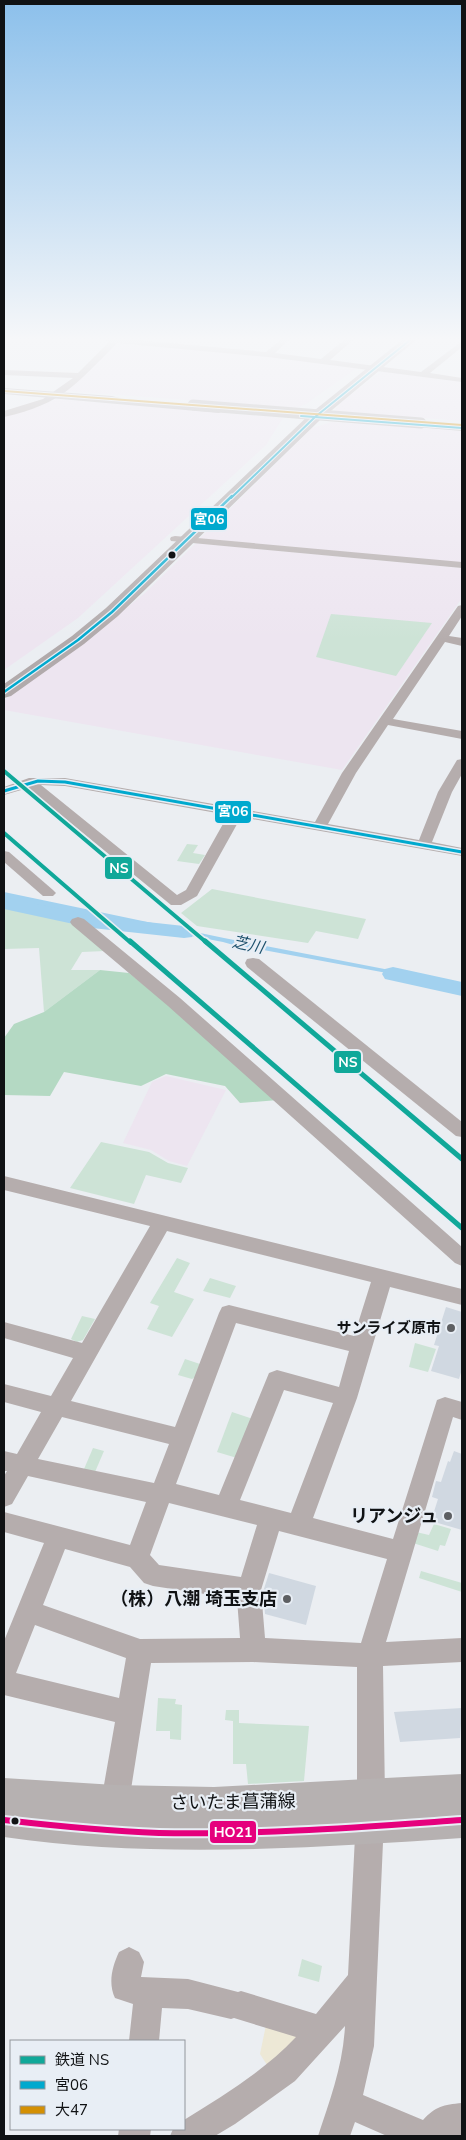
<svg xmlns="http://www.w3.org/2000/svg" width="466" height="2140" viewBox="0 0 466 2140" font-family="'Nunito Sans','Noto Sans JP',sans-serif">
  <rect width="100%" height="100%" fill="#ebeef2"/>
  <g fill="#ede5f0">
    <polygon points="118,342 267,355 357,368 306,404 296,408 65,391"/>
    <polygon points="382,371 462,382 462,421 335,411 338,405"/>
    <polygon points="56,399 283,418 266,445 78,618 4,670 4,416 32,409"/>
    <polygon points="332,422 462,431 462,563 198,540 312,428"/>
    <polygon points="196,543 462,568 462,598 342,770 4,710 4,700 113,619 145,593"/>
    <polygon points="166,1076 226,1090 187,1166 169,1161 151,1150 123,1143 152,1082"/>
  </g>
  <g fill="#cde3d6">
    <polygon points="331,614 432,623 396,676 316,657"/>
    <polygon points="187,844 198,845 193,853 205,855 199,864 177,861"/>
    <polygon points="212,889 366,919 358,939 316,931 308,943 197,926 181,913"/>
    <polygon points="4,907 86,924 105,951 82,952 71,970 100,970 44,1012 39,948 4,949"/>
    <polygon points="101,1142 149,1152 168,1163 188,1168 181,1183 146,1175 134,1204 70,1188"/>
    <polygon points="177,1258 190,1263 174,1292 194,1299 172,1337 147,1329 159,1306 150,1303"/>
    <polygon points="210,1278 236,1286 230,1298 203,1291"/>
    <polygon points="82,1316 95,1319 83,1340 77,1342 71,1339"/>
    <polygon points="415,1343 436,1349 428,1372 409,1367"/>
    <polygon points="185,1359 203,1365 197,1376 192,1379 178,1375"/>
    <polygon points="232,1412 253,1419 237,1458 217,1452"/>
    <polygon points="93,1448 104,1451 95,1472 84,1469"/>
    <polygon points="434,1524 451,1529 445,1546 440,1545 438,1551 413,1543 416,1532 429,1535"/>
    <polygon points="421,1571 462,1583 462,1592 419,1578"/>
    <polygon points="158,1698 176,1699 175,1704 182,1705 181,1740 170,1739 170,1731 156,1731"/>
    <polygon points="226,1710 239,1710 239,1723 309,1726 304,1781 248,1784 246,1764 233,1764 233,1721 225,1720"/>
    <polygon points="302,1959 322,1966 319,1982 298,1976"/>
  </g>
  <polygon fill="#b4d9c3" points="100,970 129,973 186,1019 278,1100 240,1103 225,1086 166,1074 141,1086 64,1072 50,1096 4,1095 4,1038 14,1024 44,1012"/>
  <polygon fill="#ede8d6" points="266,2025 301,2034 269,2068 260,2054"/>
  <polygon fill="#a2d1ef" points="4,892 224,938 462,984 462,987 252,948 244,948 223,942 4,900"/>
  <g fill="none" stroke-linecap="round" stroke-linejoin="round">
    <g fill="#a2d1ef" fill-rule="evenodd">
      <polygon points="4,897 92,916 184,926 192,927 195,932 192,937 184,938 92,928 4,909"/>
      <polygon points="393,967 462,982 462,996 385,979 382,974 385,969"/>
    </g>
  </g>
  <g fill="#d0d8e1">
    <polygon points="446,1307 462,1312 462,1369 459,1379 431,1371 439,1346 434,1345"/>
    <polygon points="454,1451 462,1454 462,1530 431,1521 438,1499 432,1497 436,1481 441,1482 448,1461 450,1462"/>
    <polygon points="269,1573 316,1586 306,1625 265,1614 263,1592"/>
    <polygon points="462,1708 460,1738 400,1742 394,1712"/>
  </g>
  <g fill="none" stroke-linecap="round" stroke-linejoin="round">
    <g fill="#b5adad" fill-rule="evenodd">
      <path d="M106,340H138L266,352L280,340H289L275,353L321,359L344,340H353L330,360L421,372L462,341V347L430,373L462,378V382L268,357L117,343C77,383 63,404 4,417V411L43,399L73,378L4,375V370L78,373L109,342Z"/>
      <polygon points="175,536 462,562 462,568 171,541 170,539 171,537"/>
      <path d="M462,605V616L449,636L462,638V646L445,642L393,719L462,731V739L388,725L356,773L328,824L419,840L438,792L457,760L462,759V774L452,792L432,842L462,848V856L241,817L197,896L181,905H171L28,788L4,795V787L29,778H65L315,822L342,773L458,606ZM41,785L65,786L228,815L186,890L177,895Z"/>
      <polygon points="4,851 9,852 53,890 56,893 53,896 43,896 4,862"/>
      <polygon points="78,917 84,919 180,998 462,1247 462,1266 455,1263 168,1006 72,925 70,922 72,919"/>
      <polygon points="253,958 259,959 462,1122 462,1137 456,1136 247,967 245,963 247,959"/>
      <path d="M4,1176L462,1289V1305L390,1287L357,1398L313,1518L393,1539L437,1400L445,1397L462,1402V1420L453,1417L386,1642L462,1638V1662L383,1666L385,1797L374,2046L363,2095L423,2120C436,2106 443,2105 462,2103V2135L387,2136L355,2122L350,2136H318C330,2100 343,2065 345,2026L295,2081L235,2124L215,2136H170L173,2129H184V2120C224,2095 264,2071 296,2037L234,2018L231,2019L188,2009L162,2008L159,2041H129L133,2004L115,1998C108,1983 112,1967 119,1952L129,1947L139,1952L144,1962L141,1977L188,1979L238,1992L241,1991L316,2014L348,1975L357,1797V1667L253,1662L151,1663L129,1802L125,1812L115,1816L105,1812L101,1802L115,1722L4,1695V1641L44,1543L4,1532V1512L130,1545L146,1502L28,1476L12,1504L4,1507V1476L7,1471H4V1451L17,1454L41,1412L4,1402V1384L51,1396L73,1358L4,1338V1322L82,1343L150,1226L4,1190ZM167,1231L371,1282L354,1336L229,1305L222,1307L219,1313L175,1427L71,1401ZM236,1323L349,1351L339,1387L277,1370L269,1373L219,1495L176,1484ZM284,1390L333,1403L291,1513L240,1500ZM62,1417L169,1444L154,1483L38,1459ZM169,1503L257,1525L241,1577L159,1565L150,1555ZM279,1531L387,1559L361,1643L265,1638L261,1590ZM65,1549L130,1567L144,1583L153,1586L237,1599L240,1638L140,1639L43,1605ZM35,1625L126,1658L119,1698L16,1673Z"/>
      <polygon points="119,2129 151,2129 150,2136 118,2136"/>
    </g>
    <g fill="#b6b1b1" fill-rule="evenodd">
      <polygon points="4,388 112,396 127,400 219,407 225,410 219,413 4,394"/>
      <polygon points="395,420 462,424 462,431 391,425 389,423"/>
      <path d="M462,1774V1838C309,1848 156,1859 4,1837V1778L115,1785L214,1787Z"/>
    </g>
    <polygon fill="#b1aaab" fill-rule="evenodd" points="402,340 416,340 320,420 118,616 84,644 11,696 4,698 4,684 72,636 106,608 310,414"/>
    <polyline stroke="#b6b1b1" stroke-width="11" points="193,405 421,423"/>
    <g stroke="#e8eef5" stroke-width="4">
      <g id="bus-1-far2">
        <polyline points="301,416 462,428"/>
        <polyline points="231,498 315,417 410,340"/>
      </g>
    </g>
    <g stroke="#e8eef5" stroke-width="5">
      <polyline id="bus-1-far1" points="4,692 78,640 112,612 232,496"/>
    </g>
    <g stroke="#e8eef5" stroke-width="6">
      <polyline id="bus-1" points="4,791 38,781 65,782 462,852"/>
    </g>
    <g stroke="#e8eef5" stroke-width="4">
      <polyline id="bus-2" points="4,391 462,425"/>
    </g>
    <g stroke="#e8eef5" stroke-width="10">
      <path id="bus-3" d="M4,1820C56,1826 107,1831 159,1833C260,1835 361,1827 462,1820"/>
    </g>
    <use href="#bus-1-far2" stroke="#00a9ce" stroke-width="2"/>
    <use href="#bus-1-far1" stroke="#00a9ce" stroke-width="2.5"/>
    <use href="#bus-1" stroke="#00a9ce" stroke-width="3"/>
    <use href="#bus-2" stroke="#d49003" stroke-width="2"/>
    <use href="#bus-3" stroke="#e5007d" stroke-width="6"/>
    <g stroke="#e8eef5" stroke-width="7">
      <g id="rail-1-far1">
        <polyline points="4,771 207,943"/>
        <polyline points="4,833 131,943"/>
      </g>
    </g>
    <g stroke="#e8eef5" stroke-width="9">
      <g id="rail-1">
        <polyline points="130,941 462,1228"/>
        <polyline points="205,941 462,1159"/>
      </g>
    </g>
    <use href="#rail-1-far1" stroke="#10a899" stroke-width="4"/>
    <use href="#rail-1" stroke="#10a899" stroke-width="5"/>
  </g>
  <linearGradient id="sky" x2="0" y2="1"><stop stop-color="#8cc0eb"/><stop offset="0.53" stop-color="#f6f7f9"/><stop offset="1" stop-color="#f6f7f9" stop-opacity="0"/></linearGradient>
  <rect width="466" height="640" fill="url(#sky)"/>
  <g fill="#101214" stroke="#e8eef5" stroke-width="2">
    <circle cx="172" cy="555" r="4.5"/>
    <circle cx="15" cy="1821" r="4.5"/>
  </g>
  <g fill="#5d5f62" stroke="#e8eef5" stroke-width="2">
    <circle cx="451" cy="1328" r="5"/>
    <circle cx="448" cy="1516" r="5"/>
    <circle cx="287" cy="1599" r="5"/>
  </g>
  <g text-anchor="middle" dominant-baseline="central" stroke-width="4.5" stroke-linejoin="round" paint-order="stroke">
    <g font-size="15" font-weight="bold" fill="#101214" stroke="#e8eef5" text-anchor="end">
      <text x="441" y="1328">サンライズ原市</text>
    </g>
    <g font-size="16" font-style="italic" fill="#1c506c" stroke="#e8eef5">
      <text transform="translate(248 945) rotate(12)">芝川</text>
    </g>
    <g font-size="18" font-weight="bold" fill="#101214" stroke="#e8eef5" text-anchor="end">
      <text x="438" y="1516">リアンジュ</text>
      <text x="277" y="1599">（株）八潮 埼玉支店</text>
    </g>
    <g font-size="18" fill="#101214" stroke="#e8eef5">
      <text transform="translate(233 1802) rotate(-1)">さいたま菖蒲線</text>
    </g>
  </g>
  <g stroke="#e8eef5" stroke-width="2">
    <rect x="190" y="507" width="38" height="24" rx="5" fill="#00a9ce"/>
    <rect x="214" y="800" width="38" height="24" rx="5" fill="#00a9ce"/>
    <rect x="104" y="856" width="29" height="24" rx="5" fill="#10a899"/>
    <rect x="333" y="1050" width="29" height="24" rx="5" fill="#10a899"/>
    <rect x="209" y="1820" width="48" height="24" rx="5" fill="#e5007d"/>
  </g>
  <g font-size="14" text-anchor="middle" font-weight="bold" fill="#fff">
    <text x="209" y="524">宮06</text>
    <text x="233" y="816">宮06</text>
    <text x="119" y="873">NS</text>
    <text x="348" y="1067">NS</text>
    <text x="233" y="1837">HO21</text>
  </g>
  <rect width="466" height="2140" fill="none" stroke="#101214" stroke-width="10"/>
  <rect x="10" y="2040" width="175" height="90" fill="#e8eef5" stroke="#92969b"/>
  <rect x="20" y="2056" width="25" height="8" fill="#10a899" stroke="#92969b"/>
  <text x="55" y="2065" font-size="15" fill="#101214">鉄道 NS</text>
  <rect x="20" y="2081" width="25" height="8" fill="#00a9ce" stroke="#92969b"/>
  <text x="55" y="2090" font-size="15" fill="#101214">宮06</text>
  <rect x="20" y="2106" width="25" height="8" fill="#d49003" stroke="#92969b"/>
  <text x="55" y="2115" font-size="15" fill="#101214">大47</text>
</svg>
